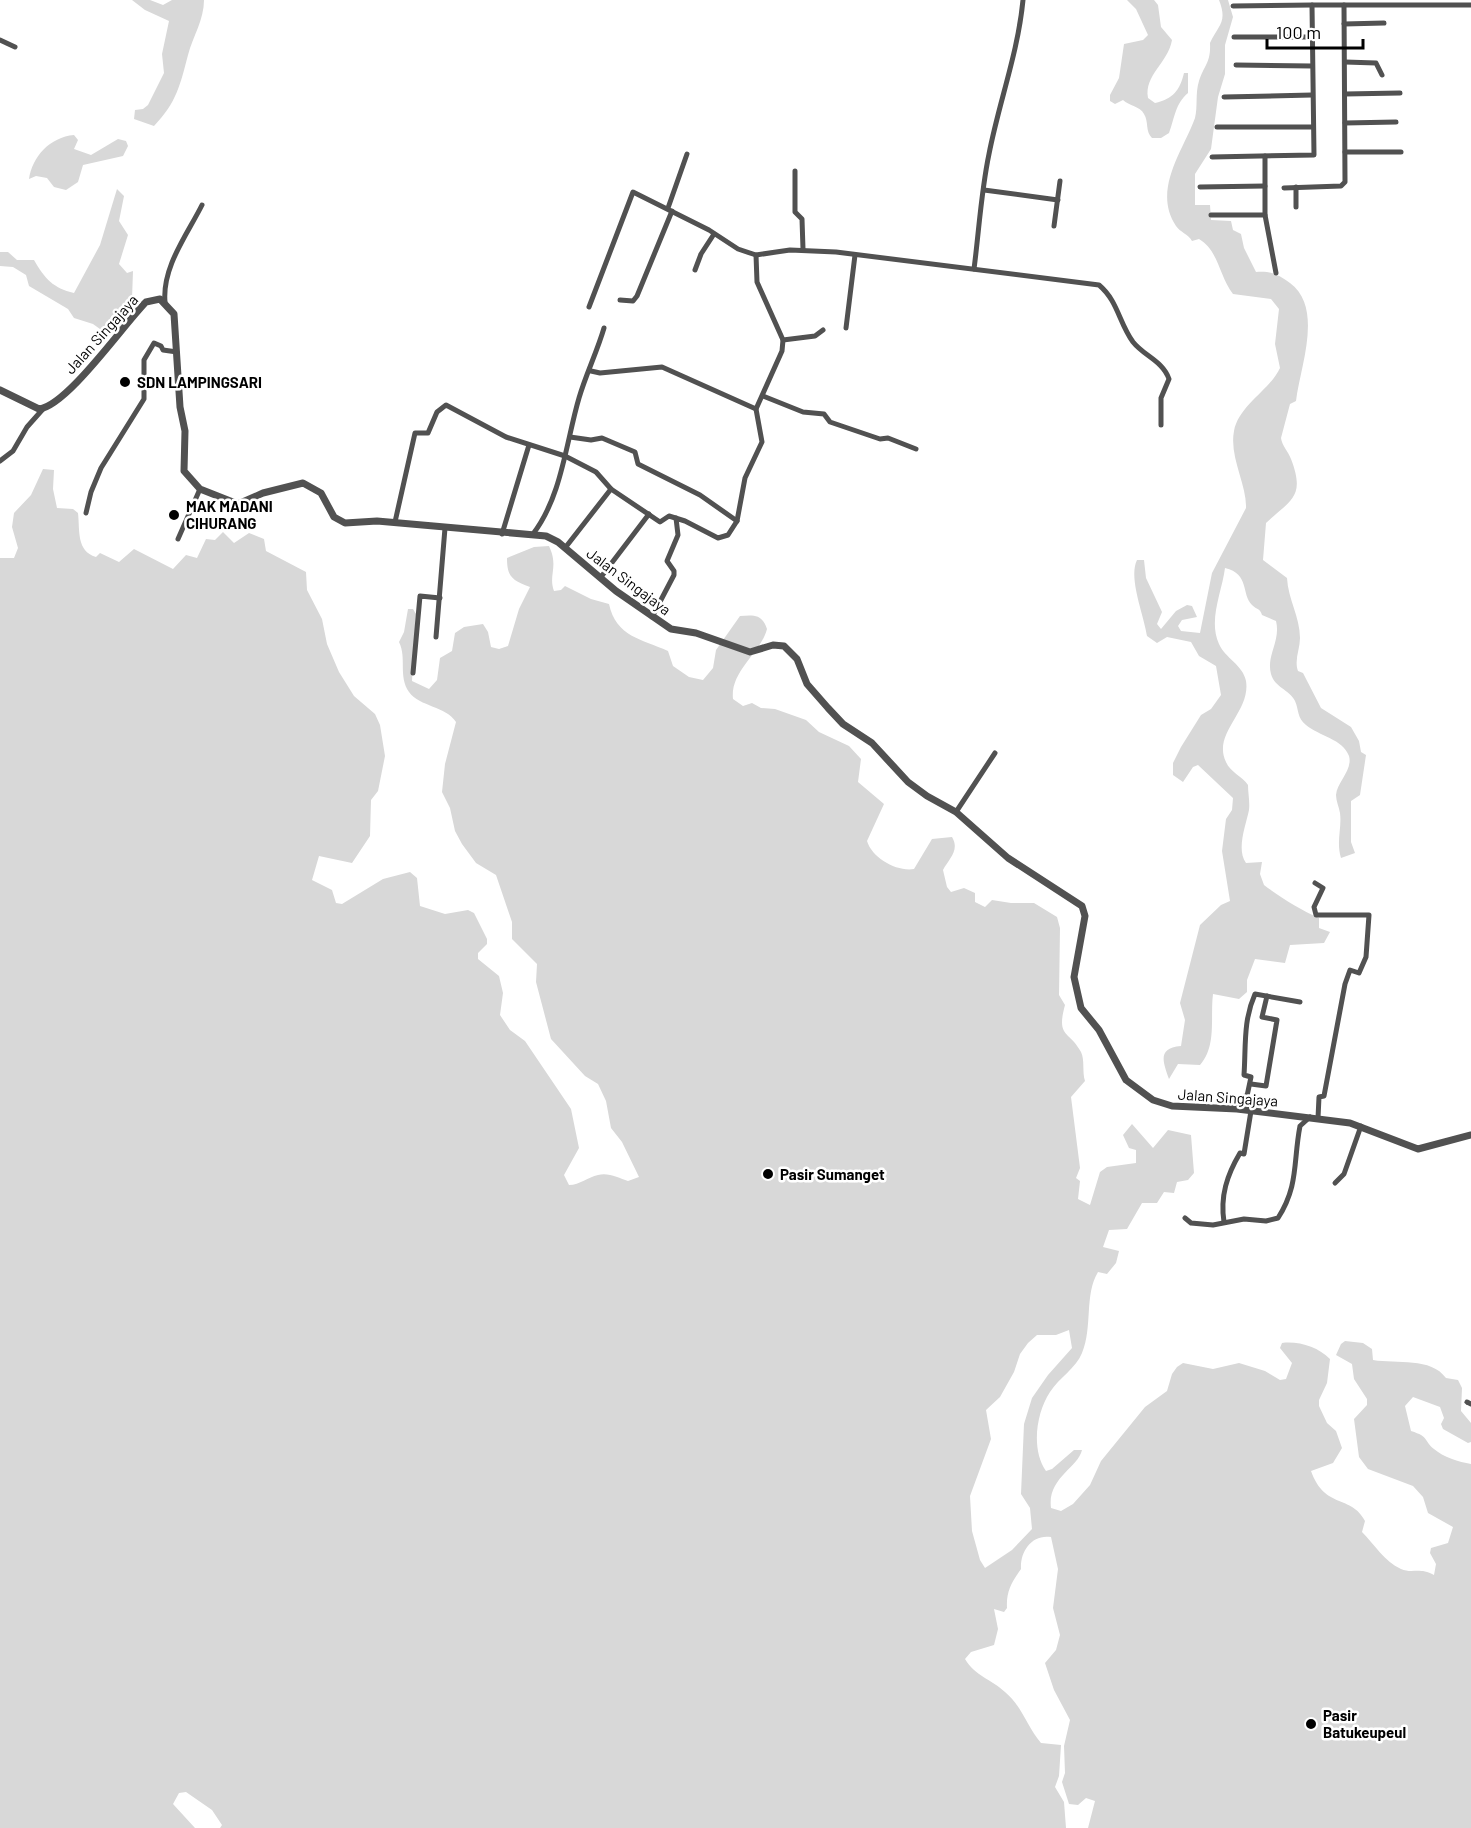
<svg xmlns="http://www.w3.org/2000/svg" width="1471" height="1828" viewBox="0 0 1471 1828" font-family="Barlow,sans-serif">
  <rect width="100%" height="100%" fill="#fff"/>
  <g fill="#d8d8d8" fill-rule="evenodd">
    <path d="M132,0H150L163,5L172,0H204C204,20 193,36 188,55C180,85 177,102 154,126L134,119L135,110L143,109L148,105L164,73L162,54L169,21L145,10Z"/>
    <path d="M1127,0H1154L1158,5L1161,27L1172,40C1168,63 1144,75 1148,98L1155,103C1173,99 1180,90 1184,73H1188V93C1175,104 1175,117 1169,133L1161,138H1152C1145,131 1149,122 1144,114C1140,106 1129,106 1123,100L1115,104L1110,101V95L1119,78L1124,44L1143,40L1148,35L1136,9Z"/>
    <path d="M1219,0H1228L1233,17L1225,45V74L1218,97L1211,149L1195,174V205H1210L1211,220L1231,221L1233,230L1241,234L1244,248L1256,272C1271,271 1278,274 1290,283C1324,308 1300,367 1296,401L1290,404L1281,438C1282,446 1288,451 1291,459C1306,498 1290,500 1266,523L1263,560L1287,578C1288,599 1300,617 1300,638C1300,649 1294,660 1298,671L1303,673L1321,708L1351,727L1359,741L1361,752L1366,755L1360,795L1351,801V842L1355,853L1341,858C1336,842 1342,828 1340,813C1339,807 1336,801 1336,795C1337,782 1353,770 1349,756C1343,739 1319,736 1306,725C1297,718 1299,710 1295,701C1289,689 1275,688 1271,674C1266,655 1281,641 1276,621L1262,615C1260,608 1257,610 1252,605C1241,594 1250,574 1225,568C1222,592 1208,620 1219,644C1225,658 1243,665 1246,681C1251,712 1212,733 1226,762C1230,772 1242,776 1248,785C1248,793 1250,802 1249,810C1246,825 1236,849 1246,863L1262,862L1260,874L1264,885C1280,897 1301,910 1319,918V928L1330,932L1324,943L1290,945L1285,963L1255,959L1247,980V992L1239,999L1213,994C1210,1017 1217,1046 1200,1065L1178,1064L1169,1079C1163,1062 1157,1048 1181,1046L1185,1020L1180,1003L1200,925L1221,905L1230,901L1222,851L1226,819L1232,810L1233,798L1198,765L1193,767L1183,782L1173,775V763L1181,747L1201,715L1211,709L1221,695L1216,666L1199,656L1191,642L1167,637L1157,643L1147,636C1144,615 1128,578 1137,560H1144L1146,578L1162,612L1157,624L1161,629L1176,611L1187,605L1192,606L1197,617L1182,620L1178,626L1181,631L1200,633L1212,573L1246,508C1247,485 1229,457 1234,431C1239,405 1270,390 1280,368L1275,344L1279,309L1271,299L1233,294C1219,276 1219,251 1199,239L1192,241C1188,234 1180,232 1176,226C1152,190 1183,151 1195,118C1198,106 1195,94 1199,81C1204,65 1211,63 1210,43C1218,25 1228,23 1219,0Z"/>
    <path d="M74,135L78,140L74,149L91,155L118,139L126,141L128,146L123,156L83,165L78,182L66,190L54,187L47,178L36,176L29,179C32,157 50,137 74,135Z"/>
    <path d="M117,189L124,196L119,221L128,235L119,264L127,273L133,271L132,299L136,308L118,330L107,334L93,324L74,318L68,309L29,286L26,275L13,267L0,266V252H8L17,260H34C45,279 53,288 74,293L100,245Z"/>
    <path d="M43,469L54,470L53,489L57,508L73,509L78,513C80,530 76,551 96,557L100,553L119,562L134,549L173,569L186,555L197,558L206,539L215,540L223,532L234,543L249,533L264,539L266,551L306,572L307,590L322,619L327,644L339,672L354,696L375,714L380,725L385,756L378,791L371,800L370,836L352,863L319,856L312,880L332,890L336,903L342,904L383,879L410,872L417,878L420,906L445,914L468,910L474,913L487,939V944L478,953V959L499,976L503,993L500,1015L510,1030L525,1041L571,1109L579,1148L564,1175L569,1185C580,1185 588,1177 598,1175C608,1172 619,1178 628,1181L639,1177L622,1142L611,1128L606,1101L598,1084L585,1076L551,1039L536,982L537,964L512,939V922L496,875L476,863L462,844L455,831L450,808L442,792L445,764L456,722C446,706 420,707 409,692C398,676 407,658 399,642L404,632L408,609H413L416,614L412,681L429,689L437,680L440,658L452,651L455,633L464,627L483,624L488,632L491,647L499,649L508,646L519,609L530,587C513,580 507,578 507,558L534,547L549,546C559,567 548,575 554,591L561,590L565,586L591,599L609,604C616,637 642,639 668,651L673,666L689,677L703,680L713,668L716,650L740,616C754,615 762,614 767,629C761,653 730,671 733,699L743,706L752,703L761,708L775,709L806,720L819,732L849,746L861,759L858,782L884,804L867,841C872,858 897,872 914,869L932,839L952,837C960,850 949,859 943,870L947,887L951,892L964,888L975,893V902L985,907L992,900L1011,903H1034L1057,917L1060,928L1059,995L1065,1005C1056,1038 1069,1030 1081,1052C1085,1060 1082,1072 1085,1081L1071,1097L1080,1168L1076,1178L1080,1181L1078,1199L1090,1205L1100,1172L1107,1167L1136,1163V1150L1129,1148L1123,1135L1132,1124L1153,1148L1168,1130L1191,1135L1194,1173L1188,1180L1177,1182L1174,1193L1164,1192L1157,1203H1142L1127,1229L1109,1230L1103,1247L1119,1251L1116,1263L1107,1274L1098,1272C1084,1295 1093,1327 1082,1353C1076,1368 1059,1378 1050,1392C1036,1413 1031,1450 1046,1471L1052,1469L1074,1450H1082C1078,1468 1047,1478 1051,1508L1061,1511L1073,1504L1090,1485L1101,1461L1145,1407L1167,1391L1172,1374L1177,1367L1183,1363L1213,1369L1239,1363L1265,1371L1280,1380L1286,1379L1292,1363L1280,1348L1282,1343C1299,1341 1318,1347 1330,1359L1327,1383L1319,1400V1406L1327,1423L1336,1431L1342,1448L1333,1463L1311,1471C1325,1510 1351,1494 1365,1521L1362,1532C1375,1545 1384,1561 1401,1569C1412,1574 1419,1567 1434,1575L1436,1564L1430,1553L1431,1548L1448,1543L1453,1527L1428,1513L1423,1497L1413,1486L1368,1469L1359,1457L1354,1419L1367,1405V1399L1354,1379L1352,1364L1336,1355L1341,1344L1345,1341L1363,1343L1372,1349L1373,1360C1397,1364 1431,1357 1446,1378L1458,1380L1462,1388L1461,1411L1471,1423V1442L1468,1443L1443,1429L1441,1424L1444,1418L1440,1407L1413,1397L1405,1406L1411,1431C1430,1437 1423,1440 1434,1449C1443,1457 1459,1462 1471,1464V1828H1088L1095,1801L1086,1798L1078,1805L1069,1804L1062,1782L1065,1773L1064,1746L1070,1720L1054,1690L1045,1663L1056,1650L1060,1635L1053,1608L1058,1569L1051,1537C1032,1534 1020,1551 1021,1569C1012,1582 1006,1591 1007,1608L1004,1612L994,1609L998,1629L994,1645L971,1652L965,1659C975,1676 991,1679 1005,1692C1022,1706 1027,1727 1041,1743L1061,1745L1059,1776L1055,1787L1064,1802L1066,1828H220L222,1825L212,1810L186,1792L179,1793L173,1804L195,1828H0V558H14L18,548L12,527L14,513L31,495ZM1069,1330L1072,1348L1048,1375L1032,1398L1024,1424L1021,1494L1030,1508L1032,1529L1012,1550L985,1568L980,1560L972,1531L970,1496L991,1439L986,1410L1000,1397L1014,1372L1020,1354L1028,1343L1037,1335H1056Z"/>
  </g>
  <g fill="none" stroke-linecap="round" stroke-linejoin="round">
    <g stroke="#515151" stroke-width="5">
      <polyline points="1233,6 1312,5"/>
      <polyline points="1344,24 1384,23"/>
      <polyline points="1234,37 1312,37"/>
      <polyline points="0,40 15,47"/>
      <polyline points="1345,62 1376,63 1382,75"/>
      <polyline points="1236,65 1312,66"/>
      <polyline points="1345,94 1400,93"/>
      <polyline points="1224,97 1312,95"/>
      <polyline points="1345,123 1396,122"/>
      <polyline points="1217,127 1313,127"/>
      <polyline points="1345,152 1401,152"/>
      <polyline points="1212,157 1314,155 1312,5 1471,5"/>
      <polyline points="795,171 795,212 802,219 803,249"/>
      <polyline points="1200,187 1265,186"/>
      <polyline points="1284,188 1341,186 1345,182 1344,5"/>
      <polyline points="984,190 1058,200"/>
      <polyline points="1296,207 1296,187"/>
      <polyline points="668,208 687,154"/>
      <polyline points="1211,215 1265,215 1265,156"/>
      <polyline points="1265,215 1276,273"/>
      <polyline points="1054,226 1060,181"/>
      <path d="M974,269C979,231 981,192 989,154C999,102 1018,53 1023,0"/>
      <polyline points="695,270 701,254 714,234"/>
      <polyline points="620,300 633,301 637,296 672,211"/>
      <path d="M165,302C162,267 187,235 202,205"/>
      <path d="M589,307L633,192L709,230L738,249L756,255L790,250L836,252L1099,285C1118,301 1119,323 1133,342C1144,356 1163,361 1169,379L1161,398V425"/>
      <polyline points="846,328 855,255"/>
      <polyline points="783,340 815,336 823,330"/>
      <polyline points="591,371 600,373 662,367 756,409"/>
      <polyline points="763,396 803,412 824,414 830,422 880,439 888,438 916,449"/>
      <polyline points="570,437 591,440 602,438 635,452 638,464 700,495 737,521"/>
      <polyline points="0,461 13,451 27,427 43,409"/>
      <polyline points="86,513 91,492 101,468 144,399 144,360 154,343 161,346 163,350 177,352"/>
      <polyline points="395,522 415,433 428,433 437,412 446,405 506,437 565,456 596,472 611,489 660,522 669,516 685,521 718,538 728,535 737,521 745,478 762,442 756,409 782,351 783,340 757,282 756,255"/>
      <polyline points="502,534 529,445"/>
      <path d="M533,534C562,496 566,442 579,398C586,374 597,352 604,328"/>
      <polyline points="178,539 200,489"/>
      <polyline points="565,548 611,489"/>
      <polyline points="601,577 649,514"/>
      <polyline points="652,617 674,575 674,571 667,561 678,535 676,518"/>
      <polyline points="436,637 445,528"/>
      <polyline points="413,673 420,596 440,598"/>
      <polyline points="956,812 995,753"/>
      <polyline points="1315,883 1323,888 1314,907 1316,915 1369,915 1366,957 1359,973 1350,970 1345,984 1324,1096 1319,1097 1318,1118"/>
      <polyline points="1251,1084 1266,1086 1277,1020 1262,1017 1267,996"/>
      <path d="M1237,1109L1240,1097L1247,1096L1251,1077L1244,1075C1246,1046 1243,1021 1255,994L1300,1002"/>
      <polyline points="1335,1183 1344,1174 1361,1126"/>
      <path d="M1185,1218L1191,1223L1213,1225L1244,1219L1266,1221L1278,1218C1299,1185 1293,1162 1300,1126L1310,1117"/>
      <path d="M1224,1222C1220,1196 1227,1175 1240,1153L1244,1154L1251,1111"/>
      <polyline points="1467,1402 1471,1404"/>
    </g>
    <path stroke="#515151" stroke-width="7" d="M0,390L39,409C67,406 124,324 146,302L160,299L174,314L180,407L185,431L184,471L200,489L238,504L263,493L303,483L321,493L334,517L345,523L377,521L546,536L558,542L616,591L671,629L696,633L750,652L773,645L784,646L797,659L807,684L828,708L843,724L872,743L908,782L927,796L956,812L1008,858L1082,906L1085,916L1074,977L1081,1008L1099,1030L1126,1080L1153,1100L1172,1106L1237,1109L1350,1123L1418,1149L1471,1135"/>
  </g>
  <g fill="#000" stroke="#fff" stroke-width="2">
    <circle cx="125" cy="382" r="6"/>
    <circle cx="174" cy="515" r="6"/>
    <circle cx="768" cy="1174" r="6"/>
    <circle cx="1311" cy="1724" r="6"/>
  </g>
  <g text-anchor="middle" dominant-baseline="central" stroke-width="5" stroke-linejoin="round" paint-order="stroke">
    <g font-size="15" fill="#000" stroke="#fff">
      <text transform="translate(101 334) rotate(-48)">Jalan Singajaya</text>
      <text transform="translate(629 581) rotate(37)">Jalan Singajaya</text>
      <text transform="translate(1228 1097) rotate(4)">Jalan Singajaya</text>
    </g>
    <g font-size="15" font-weight="bold" fill="#000" stroke="#fff" text-anchor="start">
      <text x="137" y="382">SDN LAMPINGSARI</text>
      <text x="186" y="506">MAK MADANI<tspan x="186" dy="17">CIHURANG</tspan></text>
      <text x="780" y="1174">Pasir Sumanget</text>
      <text x="1323" y="1715">Pasir<tspan x="1323" dy="17">Batukeupeul</tspan></text>
    </g>
  </g>
  <path d="M1267 39v9h96v-9" fill="none" stroke="#000000" stroke-width="3"/>
  <text x="1276" y="39" font-size="18" fill="#000000" stroke="#ffffff" stroke-width="4.5" paint-order="stroke">100 m</text>
</svg>
